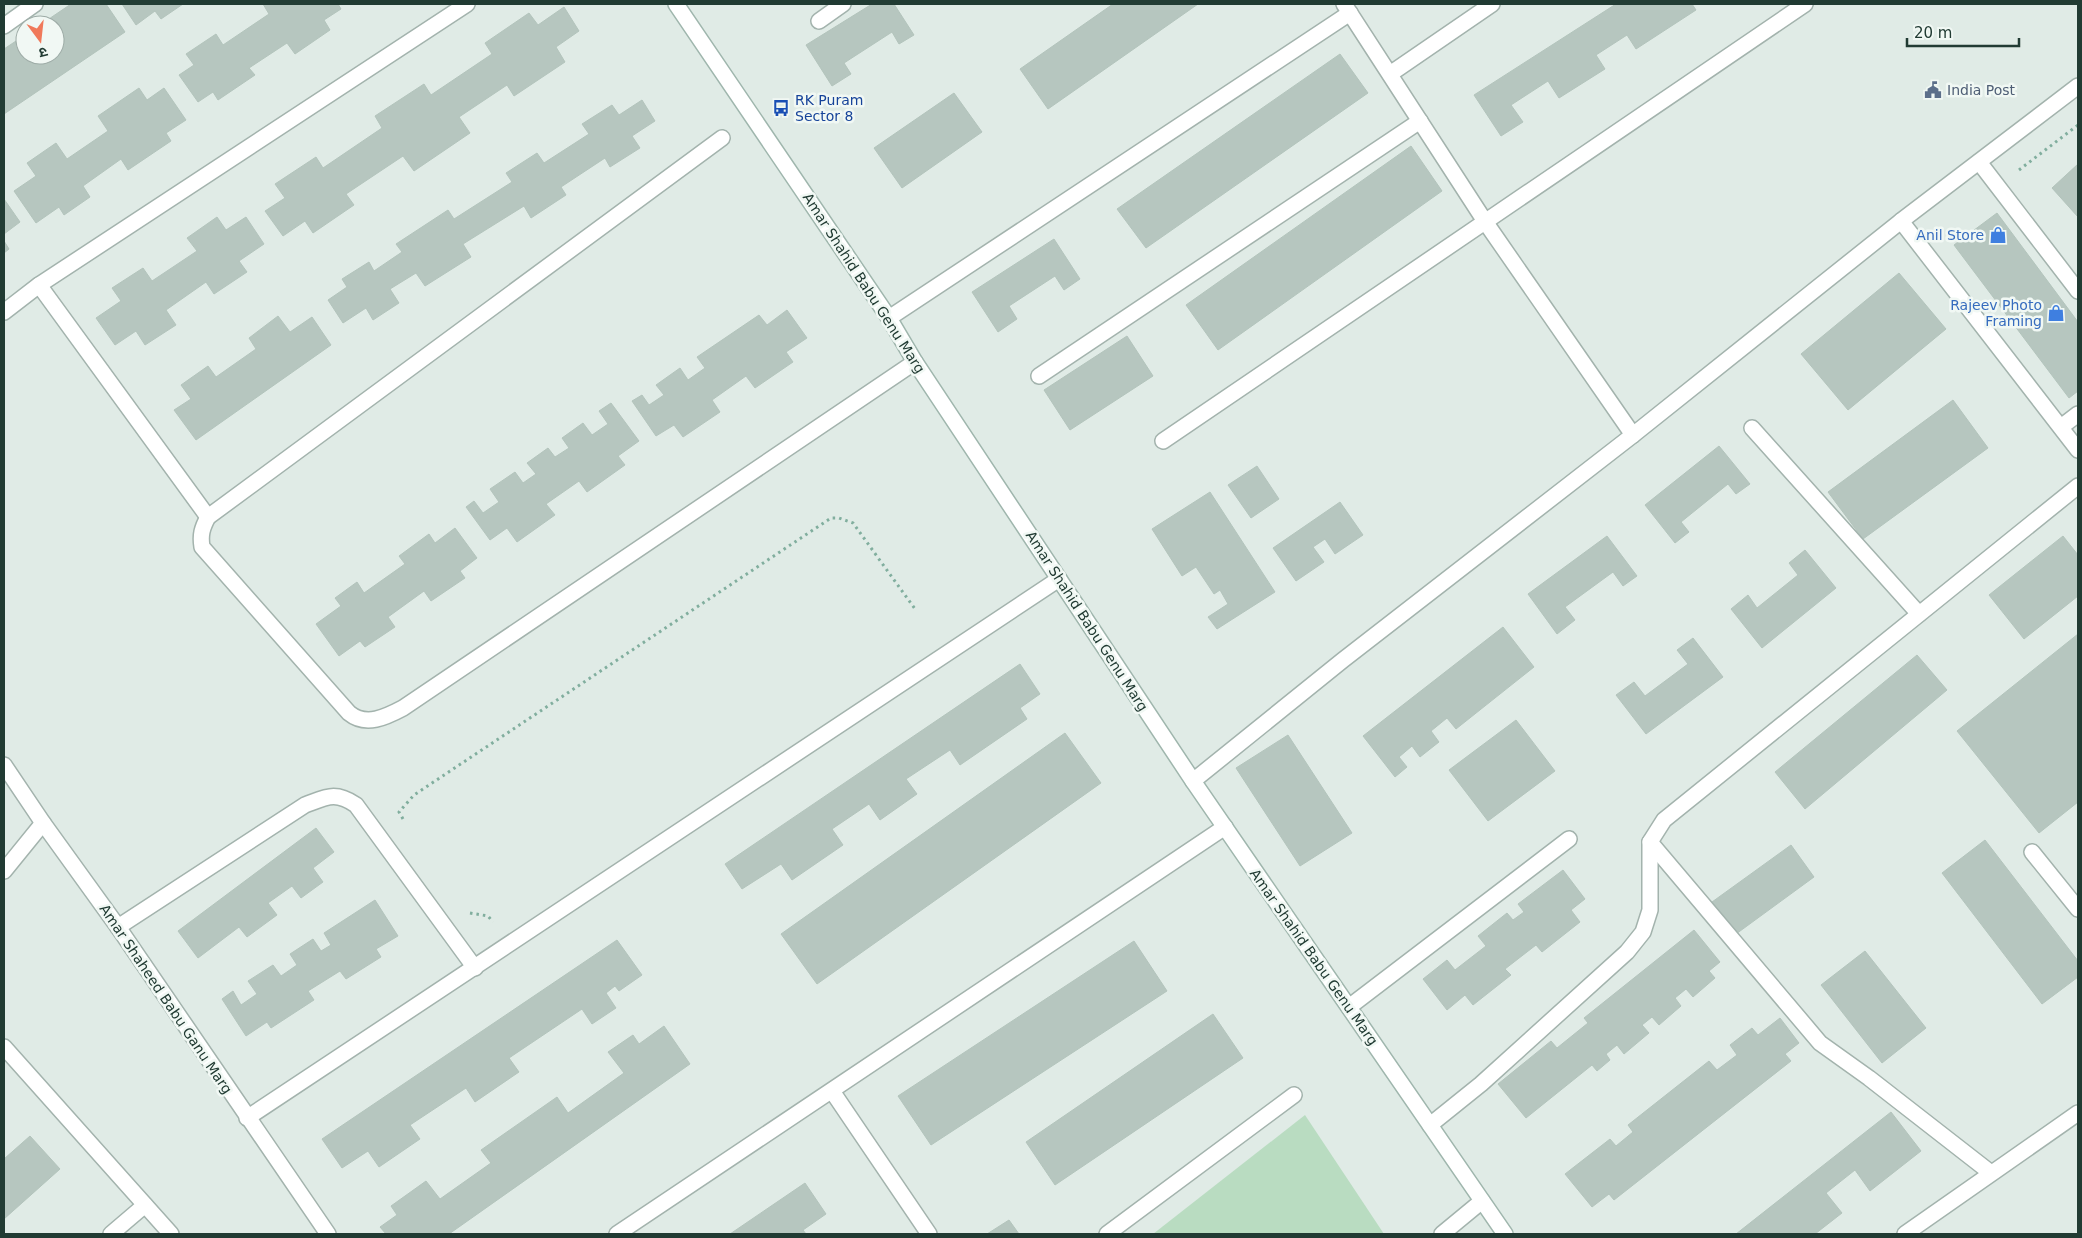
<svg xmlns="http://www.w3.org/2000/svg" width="2082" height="1238" viewBox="0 0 2082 1238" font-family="'DejaVu Sans','Noto Sans Devanagari',sans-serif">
  <rect width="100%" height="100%" fill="#e0ebe6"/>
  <polygon fill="#b9dcc1" points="1305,1115 1384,1234 1153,1234"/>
  <g fill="#b6c6bf" stroke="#b3c4bc">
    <polygon points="71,4 106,4 125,32 4,114 4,49 25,35 25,55 55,55 55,25 40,25"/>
    <polygon points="122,4 183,4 161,19 155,11 136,25"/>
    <polygon points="263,4 338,4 341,9 324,20 330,30 295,54 287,43 249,68 255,75 218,100 213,92 198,102 179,75 194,65 186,54 216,34 223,45 269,14"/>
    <polygon points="872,4 894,4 914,35 899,44 892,32 844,63 851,74 832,86 806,45"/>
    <polygon points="1113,4 1198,4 1048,109 1020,69"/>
    <polygon points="1616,4 1692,4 1696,10 1636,49 1627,35 1596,55 1605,69 1559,98 1548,81 1511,105 1523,122 1501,136 1474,95"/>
    <polygon points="564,7 579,31 556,47 565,62 514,96 507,85 459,117 470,133 414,171 403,156 346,194 354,205 313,233 305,221 283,236 265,211 285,198 275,184 316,157 323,168 382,128 375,116 424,84 431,95 492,54 485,43 529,13 538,25"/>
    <polygon points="1340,54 1368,93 1146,248 1117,209"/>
    <polygon points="139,88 147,100 164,88 186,120 166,133 171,141 128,170 121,159 83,186 90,197 64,215 59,207 36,223 14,191 36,176 27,163 56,143 67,159 108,131 98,116"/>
    <polygon points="954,93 982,132 902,188 874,148"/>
    <polygon points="642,100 655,121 632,136 640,148 610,167 605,158 561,187 566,195 531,218 524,206 463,244 471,257 425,286 416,273 390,289 399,303 373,320 366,308 343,323 328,300 347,287 342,279 369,262 374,271 402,252 396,244 448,210 454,219 512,182 506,173 537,153 544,163 589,134 582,124 612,105 619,115"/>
    <polygon points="1411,146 1442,191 1218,350 1186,305"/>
    <polygon points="2078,164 2078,217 2052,188"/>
    <polygon points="4,199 20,222 4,234"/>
    <polygon points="1997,213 2078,322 2078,391 2069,398 1954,245"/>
    <polygon points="217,217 226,230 246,217 264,244 239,261 247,272 214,294 206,282 166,310 176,325 145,345 136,331 115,345 96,318 121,301 112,288 143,268 152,281 197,251 187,238"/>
    <polygon points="1054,239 1080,279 1064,290 1055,276 1009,306 1017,319 998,332 972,292"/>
    <polygon points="4,241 9,249 4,253"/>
    <polygon points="1899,273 1946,329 1848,410 1801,354"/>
    <polygon points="787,310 807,338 786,352 793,362 755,388 746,376 712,400 720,412 683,437 674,425 656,436 632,401 642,395 649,405 664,395 656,385 680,368 688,380 705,368 697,357 759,315 767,325"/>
    <polygon points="278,316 290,332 312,317 331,345 196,440 174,410 191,399 181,385 208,366 216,377 256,349 249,338"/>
    <polygon points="1127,336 1153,376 1070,430 1044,390"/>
    <polygon points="1953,400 1988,448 1863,539 1828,492"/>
    <polygon points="611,403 639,441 618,456 625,465 587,492 579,481 546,504 555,515 517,542 507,528 490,540 466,507 474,501 483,513 499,502 490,489 515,472 523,483 536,474 527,463 548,448 555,457 569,448 562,438 583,423 592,435 608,424 599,411"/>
    <polygon points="1719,446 1750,484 1736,494 1728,484 1681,522 1689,532 1675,543 1645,505"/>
    <polygon points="1257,466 1279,499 1251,518 1228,485"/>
    <polygon points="1210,492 1275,592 1217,629 1208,617 1228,604 1220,590 1214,594 1196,567 1182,576 1152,529"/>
    <polygon points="1340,502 1363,535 1335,554 1325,539 1313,547 1324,562 1296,581 1273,548"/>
    <polygon points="455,528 477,558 460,571 465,578 431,601 424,591 388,617 395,627 365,647 360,641 339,656 316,624 341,606 335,598 357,582 364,593 405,564 399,556 429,534 435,543"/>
    <polygon points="1607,536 1637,576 1623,586 1613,572 1565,607 1575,620 1557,634 1528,594"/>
    <polygon points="2063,536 2078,555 2078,596 2024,639 1989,595"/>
    <polygon points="1805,550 1836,588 1762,648 1731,609 1748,595 1757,608 1798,575 1789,563"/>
    <polygon points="1503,627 1534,667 1456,729 1447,718 1431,731 1439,742 1420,757 1412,746 1399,757 1407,767 1395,777 1363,736"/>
    <polygon points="2078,634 2078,802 2039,833 1957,731"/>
    <polygon points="1693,638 1723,677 1646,734 1616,695 1634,682 1645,696 1688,664 1677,650"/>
    <polygon points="1917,655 1947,690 1805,809 1775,772"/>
    <polygon points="1020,664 1040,694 1020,708 1027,719 960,765 950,750 906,779 917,794 880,820 869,804 832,829 843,845 792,880 781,864 742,889 725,864"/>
    <polygon points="1516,720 1555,771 1488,821 1449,770"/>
    <polygon points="1065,733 1101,783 817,984 781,934"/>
    <polygon points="1288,735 1352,833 1300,866 1236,768"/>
    <polygon points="316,828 334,852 313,868 323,882 301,898 292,886 268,903 277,915 247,937 239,927 198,958 178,931"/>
    <polygon points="1985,840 2078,961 2078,977 2042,1004 1942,873"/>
    <polygon points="1791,845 1814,877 1736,934 1712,902"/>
    <polygon points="1563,870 1585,899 1571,910 1580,922 1542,952 1536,945 1505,969 1511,975 1473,1005 1465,995 1447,1010 1423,979 1447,960 1455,970 1486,946 1478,936 1507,913 1513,920 1524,912 1518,904"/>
    <polygon points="375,900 398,936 376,949 381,957 346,979 340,971 308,991 314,1000 271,1028 267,1022 246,1036 222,999 233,991 241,1005 257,994 248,981 273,965 281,976 297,965 290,954 313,939 321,951 331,945 324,933"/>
    <polygon points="1694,930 1720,962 1709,971 1715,978 1693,997 1686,989 1675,998 1681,1006 1659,1025 1652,1017 1642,1025 1649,1033 1624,1054 1617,1045 1606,1054 1610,1060 1597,1071 1592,1065 1526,1118 1498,1084 1551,1041 1557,1048 1588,1023 1584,1018"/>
    <polygon points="617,940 642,975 619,991 615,986 606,993 616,1008 592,1024 582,1009 509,1058 519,1072 475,1102 466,1088 410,1125 420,1139 379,1167 368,1151 342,1168 322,1139"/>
    <polygon points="1134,941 1167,991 931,1145 898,1096"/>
    <polygon points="1865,951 1926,1028 1882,1063 1821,985"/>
    <polygon points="1213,1014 1243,1058 1055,1185 1026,1142"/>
    <polygon points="1780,1018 1799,1043 1785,1054 1791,1061 1614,1200 1609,1194 1592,1207 1565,1174 1610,1139 1616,1146 1633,1132 1628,1125 1709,1061 1717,1070 1737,1055 1730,1045 1752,1028 1758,1035"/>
    <polygon points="664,1026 690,1064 449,1234 386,1234 380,1227 397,1215 391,1206 426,1181 440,1199 491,1163 481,1150 557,1097 568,1113 624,1073 608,1052 633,1035 639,1044"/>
    <polygon points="1891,1112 1921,1151 1870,1191 1855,1170 1826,1193 1842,1213 1815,1234 1736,1234"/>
    <polygon points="30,1136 60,1169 4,1219 4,1159"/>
    <polygon points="805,1183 826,1214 803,1230 806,1234 730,1234"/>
    <polygon points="1009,1220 1019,1234 987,1234"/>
  </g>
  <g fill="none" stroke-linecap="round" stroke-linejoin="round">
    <g stroke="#a3b3ad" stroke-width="18">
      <g id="lane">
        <polyline points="1344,4 1486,223 1633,435"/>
        <polyline points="819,21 843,4"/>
        <polyline points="1390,74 1492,4"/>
        <polyline points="1979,162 2078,291"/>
        <polyline points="1901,221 2078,450"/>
        <polyline points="889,318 1350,13"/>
        <polyline points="1039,376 1420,121"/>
        <polyline points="2061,427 2078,414"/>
        <polyline points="1752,428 1919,614"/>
        <polyline points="1163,441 1805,4"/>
        <polyline points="1193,781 1343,660 1633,435 1901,221 2078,86"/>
        <polyline points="1650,842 1820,1043 1869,1078 1991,1173"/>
        <polyline points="2032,852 2078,909"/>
        <polyline points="1349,1007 1569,839"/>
        <polyline points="1430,1125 1481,1084 1627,952 1643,932 1650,910 1650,842 1664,820 2078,486"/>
        <polyline points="1905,1234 2078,1113"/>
      </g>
    </g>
    <g stroke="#a3b3ad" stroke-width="18">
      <g id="street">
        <polyline points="4,26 35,4"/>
        <path d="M722,138L208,517C202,528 200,535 202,547L349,713C366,727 386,717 403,708L915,362"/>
        <polyline points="39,285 208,517"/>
        <polyline points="4,312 39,285 467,4"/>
        <polyline points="4,765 43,823 118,927 328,1234"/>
        <polyline points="4,871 43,823"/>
        <path d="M118,927L305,805C327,797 335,791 356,805L475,968"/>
        <polyline points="4,1047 171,1234"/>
        <polyline points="832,1091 929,1234"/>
        <polyline points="247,1118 1059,579"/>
        <polyline points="111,1234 145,1205"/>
        <polyline points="617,1234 1225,827"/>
        <polyline points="1107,1234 1294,1095"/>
        <polyline points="1442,1234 1482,1201"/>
      </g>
    </g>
    <g stroke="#9fb6ad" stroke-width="18">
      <polyline id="secondary" points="676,4 889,318 915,362 1193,781 1505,1234"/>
    </g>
    <g stroke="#81ae9e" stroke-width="3" stroke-dasharray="2.5 4" stroke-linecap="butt">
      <polyline points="2019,170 2078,125"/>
      <polyline points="403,819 399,812 414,795 831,518 839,518 853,523 915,609"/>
      <polyline points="470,913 488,916 493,922"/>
    </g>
    <use href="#lane" stroke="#fff" stroke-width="15"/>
    <use href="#street" stroke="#fff" stroke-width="15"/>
    <use href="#secondary" stroke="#fff" stroke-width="15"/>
  </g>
  <defs>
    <g id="civic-bare" transform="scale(1.35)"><path d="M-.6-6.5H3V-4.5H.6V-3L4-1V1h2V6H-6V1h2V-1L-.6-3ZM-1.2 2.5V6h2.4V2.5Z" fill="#5c6f8a" stroke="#f1f8f4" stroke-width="2.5" paint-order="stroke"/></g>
    <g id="bus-bare" transform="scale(1.35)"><path d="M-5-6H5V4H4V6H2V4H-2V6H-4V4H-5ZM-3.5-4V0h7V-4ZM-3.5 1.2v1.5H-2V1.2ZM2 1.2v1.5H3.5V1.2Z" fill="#1a4fb4" stroke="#f1f8f4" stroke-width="2.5" paint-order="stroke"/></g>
    <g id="shop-bare" transform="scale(1.35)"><path d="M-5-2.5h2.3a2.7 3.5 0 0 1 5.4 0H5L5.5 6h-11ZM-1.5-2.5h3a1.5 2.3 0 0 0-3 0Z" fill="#3f7fe0" stroke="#f1f8f4" stroke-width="2.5" paint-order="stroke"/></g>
  </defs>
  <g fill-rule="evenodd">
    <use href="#civic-bare" x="1933" y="90"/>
    <use href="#bus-bare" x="781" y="108"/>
    <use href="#shop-bare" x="1998" y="235"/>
    <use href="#shop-bare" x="2056" y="313"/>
  </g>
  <g text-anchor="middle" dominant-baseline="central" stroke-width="5" stroke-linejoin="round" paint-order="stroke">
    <g font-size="14" fill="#4e5e75" stroke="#f1f8f4" text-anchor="start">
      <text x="1947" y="90">India Post</text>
    </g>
    <g font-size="14" fill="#164399" stroke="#f1f8f4" text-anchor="start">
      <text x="795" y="100">RK Puram<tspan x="795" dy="16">Sector 8</tspan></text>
    </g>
    <g font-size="14" fill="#366cbe" stroke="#f1f8f4" text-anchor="end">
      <text x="1984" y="235">Anil Store</text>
      <text x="2042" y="305">Rajeev Photo<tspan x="2042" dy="16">Framing</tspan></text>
    </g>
    <g font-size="14" fill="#213b33" stroke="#f1f8f4">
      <text transform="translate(864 283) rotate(57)">Amar Shahid Babu Genu Marg</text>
      <text transform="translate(1087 621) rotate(57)">Amar Shahid Babu Genu Marg</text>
      <text transform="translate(1314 957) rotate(55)">Amar Shahid Babu Genu Marg</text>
      <text transform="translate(166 999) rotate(56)">Amar Shaheed Babu Ganu Marg</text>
    </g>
  </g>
  <rect width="2082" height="1238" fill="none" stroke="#213b33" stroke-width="10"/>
  <g transform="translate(40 40) rotate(165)"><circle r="24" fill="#f1f8f4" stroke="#9eaca7"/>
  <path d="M0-4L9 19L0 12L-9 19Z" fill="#f0795a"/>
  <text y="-8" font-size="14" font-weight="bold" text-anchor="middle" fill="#213b33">उ</text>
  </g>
  <path d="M1907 38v8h112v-8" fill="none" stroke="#213b33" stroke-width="2.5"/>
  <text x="1914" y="38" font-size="15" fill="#213b33" stroke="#f1f8f4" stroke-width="4" paint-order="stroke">20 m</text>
</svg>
